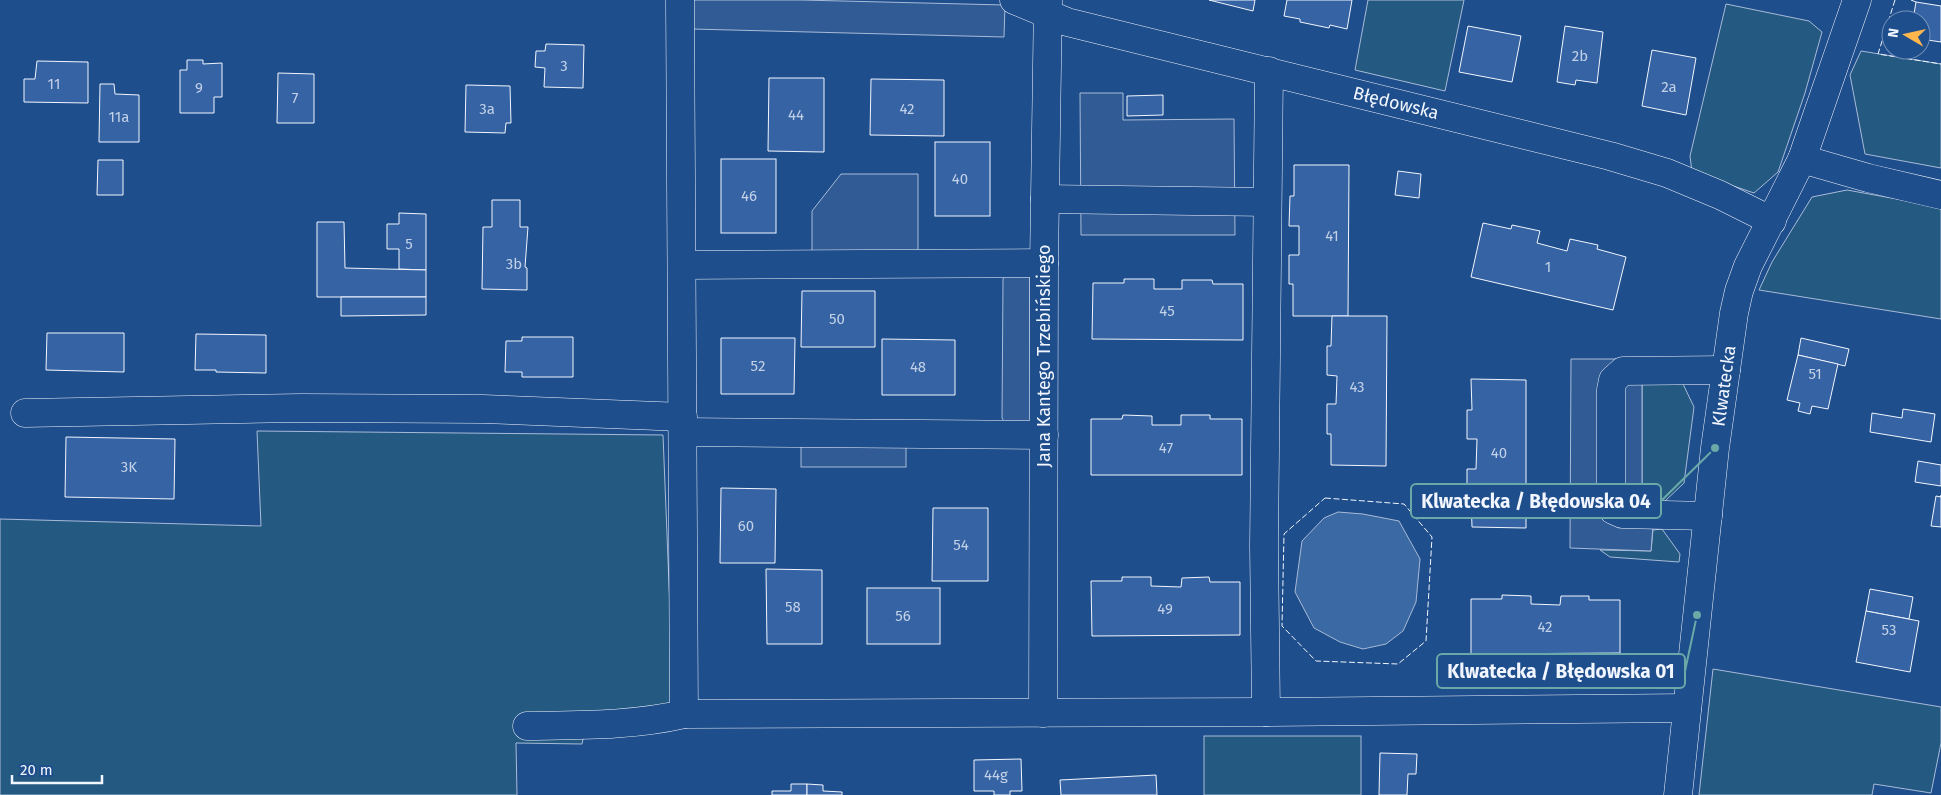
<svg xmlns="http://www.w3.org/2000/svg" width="1941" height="795" viewBox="0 0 1941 795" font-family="'Fira Sans',sans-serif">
  <rect width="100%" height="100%" fill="#1f4e8c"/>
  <g fill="#245a82" stroke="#a8bbd7">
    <polygon points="1368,0 1464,0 1445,91 1355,70"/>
    <polygon points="1726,4 1809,21 1822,32 1805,93 1778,172 1754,193 1692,172 1690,156"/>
    <polygon points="1861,51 1941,64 1941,168 1865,154 1850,75"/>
    <polygon points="1847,190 1941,207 1941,319 1759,290 1772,262 1812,197"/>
    <polygon points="1642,382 1683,384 1694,407 1684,483 1664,502 1642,502"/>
    <polygon points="257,431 663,435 674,708 588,715 582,744 516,743 517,795 0,795 0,519 261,526"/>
    <polygon points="1662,529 1680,554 1679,562 1610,557 1600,550 1651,551 1653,530"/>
    <polygon points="1713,669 1941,707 1941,743 1931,793 1874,784 1872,795 1699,795"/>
    <rect x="1204" y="736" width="157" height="59"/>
  </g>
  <g fill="#305b95" stroke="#a8bbd7">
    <polygon points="693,0 801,0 1005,5 1004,37 692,29"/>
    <polygon points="1080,93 1123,93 1123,120 1234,119 1235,235 1081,235"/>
    <polygon points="841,174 918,174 918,255 812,255 812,211"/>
    <polygon points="1009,271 1030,271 1030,427 1008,428 1002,418 1003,279"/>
    <polygon points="1571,359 1642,359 1642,502 1653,525 1651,551 1570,548"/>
    <rect x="801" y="442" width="105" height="25"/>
  </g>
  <polygon fill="#3b69a3" stroke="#a8bbd7" points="1338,512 1363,514 1399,521 1420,559 1416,602 1403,631 1386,644 1363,649 1340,642 1314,628 1295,592 1302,541 1324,518"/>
  <g fill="#3563a3" stroke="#f2f6ff">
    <polygon points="1209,0 1255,0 1253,11"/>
    <polygon points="1287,0 1352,0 1347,29 1330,25 1329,28 1300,22 1300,19 1284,16"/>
    <polygon points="1916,2 1941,6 1941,42 1921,39 1921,20 1913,20"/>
    <polygon points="1468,26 1521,36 1512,82 1459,72"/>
    <polygon points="1565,26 1603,32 1597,83 1576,80 1575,85 1557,82"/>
    <polygon points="546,44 584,45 583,88 544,87 545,68 535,67 536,51 545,51"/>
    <polygon points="1652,50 1696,58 1686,115 1642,106"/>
    <polygon points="187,60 203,60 203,64 222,63 222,97 214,97 214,113 180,113 180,70 187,70"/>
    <polygon points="37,61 88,62 88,103 24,102 24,79 35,79"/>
    <polygon points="278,73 314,74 314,123 277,123"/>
    <polygon points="769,78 824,78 824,152 768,151"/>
    <polygon points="871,79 944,80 944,136 870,135"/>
    <polygon points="100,84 114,84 115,94 139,95 139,142 99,142"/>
    <polygon points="466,85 510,86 511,123 506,123 505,133 465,132"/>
    <polygon points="1163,95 1163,115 1127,116 1127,96"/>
    <rect x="935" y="142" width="55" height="74"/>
    <rect x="721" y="159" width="55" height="74"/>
    <polygon points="98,160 123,160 123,195 97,195"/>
    <polygon points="1294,165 1349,165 1348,316 1293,316 1293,284 1289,284 1289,255 1299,255 1299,226 1289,226 1290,196 1294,196"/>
    <polygon points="1398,171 1421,174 1419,198 1395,195"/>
    <polygon points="492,200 520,200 520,227 528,227 525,267 527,268 527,290 482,289 483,227 492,227"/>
    <polygon points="399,213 426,214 426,270 399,269 399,249 387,249 387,224 399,224"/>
    <polygon points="317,222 344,222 345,268 426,270 426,297 317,297"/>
    <polygon points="1483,223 1511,229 1512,225 1540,231 1537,243 1567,251 1570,239 1598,245 1597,249 1626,257 1613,310 1471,277"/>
    <polygon points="1124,279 1154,279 1154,289 1182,289 1182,280 1212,280 1213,284 1243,284 1243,340 1092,339 1093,283 1124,283"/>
    <polygon points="802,291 875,291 875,347 801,347"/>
    <polygon points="341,297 426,297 426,315 341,316"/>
    <polygon points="1332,316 1387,316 1386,466 1331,465 1331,434 1327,434 1327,404 1336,404 1337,376 1327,375 1327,346 1331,346"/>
    <polygon points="47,333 124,333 124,372 46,370"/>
    <polygon points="196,334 266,335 266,373 216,372 216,370 195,370"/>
    <polygon points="522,337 573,337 573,377 522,377 522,372 505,372 506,341 522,341"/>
    <polygon points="721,338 795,338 794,394 721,394"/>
    <polygon points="1801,338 1849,349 1845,366 1798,355"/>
    <polygon points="882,339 955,340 955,395 882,395"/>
    <polygon points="1798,355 1838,364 1828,409 1812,406 1810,414 1798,411 1800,403 1787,400"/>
    <polygon points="1471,379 1526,380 1526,528 1472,527 1471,497 1467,497 1467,469 1476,469 1477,439 1467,439 1467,410 1472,410"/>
    <polygon points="1903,409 1935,414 1931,442 1870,432 1872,413 1902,418"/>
    <polygon points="1123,415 1152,416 1152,425 1181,425 1181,415 1210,415 1210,419 1242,419 1242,475 1091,475 1091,419 1122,419"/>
    <polygon points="66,437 175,439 174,499 65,497"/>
    <polygon points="1918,461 1941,465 1941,486 1915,482"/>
    <polygon points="721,488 776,489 775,563 720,563"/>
    <polygon points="1941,495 1941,527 1931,526 1936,496 1941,497"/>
    <polygon points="933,508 988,508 988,581 932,581"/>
    <polygon points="766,569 822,570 822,644 767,644"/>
    <polygon points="1122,577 1151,577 1151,586 1181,587 1182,578 1209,577 1210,582 1240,582 1240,635 1092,636 1091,581 1122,581"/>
    <rect x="867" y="588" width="73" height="56"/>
    <polygon points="1870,589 1913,597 1909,619 1866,611"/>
    <polygon points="1502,595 1531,596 1531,604 1560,605 1561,596 1589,596 1589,600 1620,600 1620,653 1471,654 1471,599 1502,599"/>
    <polygon points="1866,611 1919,621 1910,672 1856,662"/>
    <polygon points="1380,753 1417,754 1416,774 1408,774 1407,795 1379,795"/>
    <polygon points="1021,759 1022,791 1010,791 1010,795 994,795 994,791 974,791 974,760"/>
    <polygon points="1156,775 1157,795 1061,795 1060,780"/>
    <polygon points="791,784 807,784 807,795 772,795 772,791 791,791"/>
    <polygon points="807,784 823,785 823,791 842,792 842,795 807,795"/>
  </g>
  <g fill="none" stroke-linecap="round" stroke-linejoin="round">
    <g stroke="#f2f6ff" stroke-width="29">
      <g id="minor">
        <polyline points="680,0 684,714"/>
        <polyline points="1014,0 1067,22 1610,156 1667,173 1720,195 1772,221"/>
        <polyline points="1802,159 1868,178 1941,195"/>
        <polyline points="1045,199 1267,202"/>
        <polyline points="682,265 1044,263"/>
        <polyline points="25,413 301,408 483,409 683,417"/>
        <polyline points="683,432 1044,435"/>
        <polyline points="1708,516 1622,514 1613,510 1611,507 1611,390 1613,380 1623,371 1726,370"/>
        <polyline points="1266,712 1264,546 1269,71"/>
        <polyline points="1043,713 1044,263 1048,0"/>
        <path d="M527,726C580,725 632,726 684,714L1266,712L1687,708"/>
        <polyline points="1678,795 1715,448 1734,313 1739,291 1748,266 1802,159 1857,0"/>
      </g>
    </g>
    <use href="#minor" stroke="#1f4e8c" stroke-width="28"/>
    <g stroke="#f2f6ff" stroke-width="1" stroke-dasharray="6 2.5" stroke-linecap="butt">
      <polyline points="1895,0 1878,54 1941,64"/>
      <polyline points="1911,0 1916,2"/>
      <polygon points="1325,498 1404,504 1432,537 1426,641 1398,664 1316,661 1282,626 1284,534"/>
    </g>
  </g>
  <g text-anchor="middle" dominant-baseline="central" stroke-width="4" stroke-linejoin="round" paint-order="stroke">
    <g font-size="15" fill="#c3d1e8">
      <text x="1580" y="56">2b</text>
      <text x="564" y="66">3</text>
      <text x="54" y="84">11</text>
      <text x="1669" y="87">2a</text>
      <text x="199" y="88">9</text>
      <text x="295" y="98">7</text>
      <text x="487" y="109">3a</text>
      <text x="907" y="109">42</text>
      <text x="796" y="115">44</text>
      <text x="119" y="117">11a</text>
      <text x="960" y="179">40</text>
      <text x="749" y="196">46</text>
      <text x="1332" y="236">41</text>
      <text x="409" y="244">5</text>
      <text x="514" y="264">3b</text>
      <text x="1548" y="267">1</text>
      <text x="1167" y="311">45</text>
      <text x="837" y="319">50</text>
      <text x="758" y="366">52</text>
      <text x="918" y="367">48</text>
      <text x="1815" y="374">51</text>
      <text x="1357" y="387">43</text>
      <text x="1166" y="448">47</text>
      <text x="1499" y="453">40</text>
      <text x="129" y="467">3K</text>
      <text x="746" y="526">60</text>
      <text x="961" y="545">54</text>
      <text x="793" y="607">58</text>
      <text x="1165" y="609">49</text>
      <text x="903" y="616">56</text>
      <text x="1545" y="627">42</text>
      <text x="1889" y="630">53</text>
      <text x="996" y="775">44g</text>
    </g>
    <g font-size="18" fill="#f2f6ff" stroke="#1f4e8c">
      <text transform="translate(1396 103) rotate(14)">Błędowska</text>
      <text transform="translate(1044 356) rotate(-90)">Jana Kantego Trzebińskiego</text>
      <text transform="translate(1724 386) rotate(-82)">Klwatecka</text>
    </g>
  </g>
  <path fill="none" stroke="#6aa9a8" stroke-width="2" d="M1715 448L1661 501M1697 615L1685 671"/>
  <g fill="#6aa9a8" stroke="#1f4e8c" stroke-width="2">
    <circle cx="1715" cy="448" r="5"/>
    <circle cx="1697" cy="615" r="5"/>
  </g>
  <g fill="#1f4e8c" stroke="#6aa9a8" stroke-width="2">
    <rect x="1411" y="484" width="250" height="34" rx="5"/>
    <rect x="1437" y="654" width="248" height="34" rx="5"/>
  </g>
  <g font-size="19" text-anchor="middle" font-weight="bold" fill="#f2f6ff">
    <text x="1536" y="508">Klwatecka / Błędowska 04</text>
    <text x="1561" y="678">Klwatecka / Błędowska 01</text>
  </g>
  <g transform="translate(1906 35) rotate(279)"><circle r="24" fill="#1f4e8c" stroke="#7391ba"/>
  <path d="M0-4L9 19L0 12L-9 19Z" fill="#ffb74d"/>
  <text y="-8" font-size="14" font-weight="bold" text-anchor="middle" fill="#f2f6ff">N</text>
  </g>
  <path d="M12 775v8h90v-8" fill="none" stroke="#f2f6ff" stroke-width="2.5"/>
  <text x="20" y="775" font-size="15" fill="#f2f6ff" stroke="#1f4e8c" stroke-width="4" paint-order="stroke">20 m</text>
</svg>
